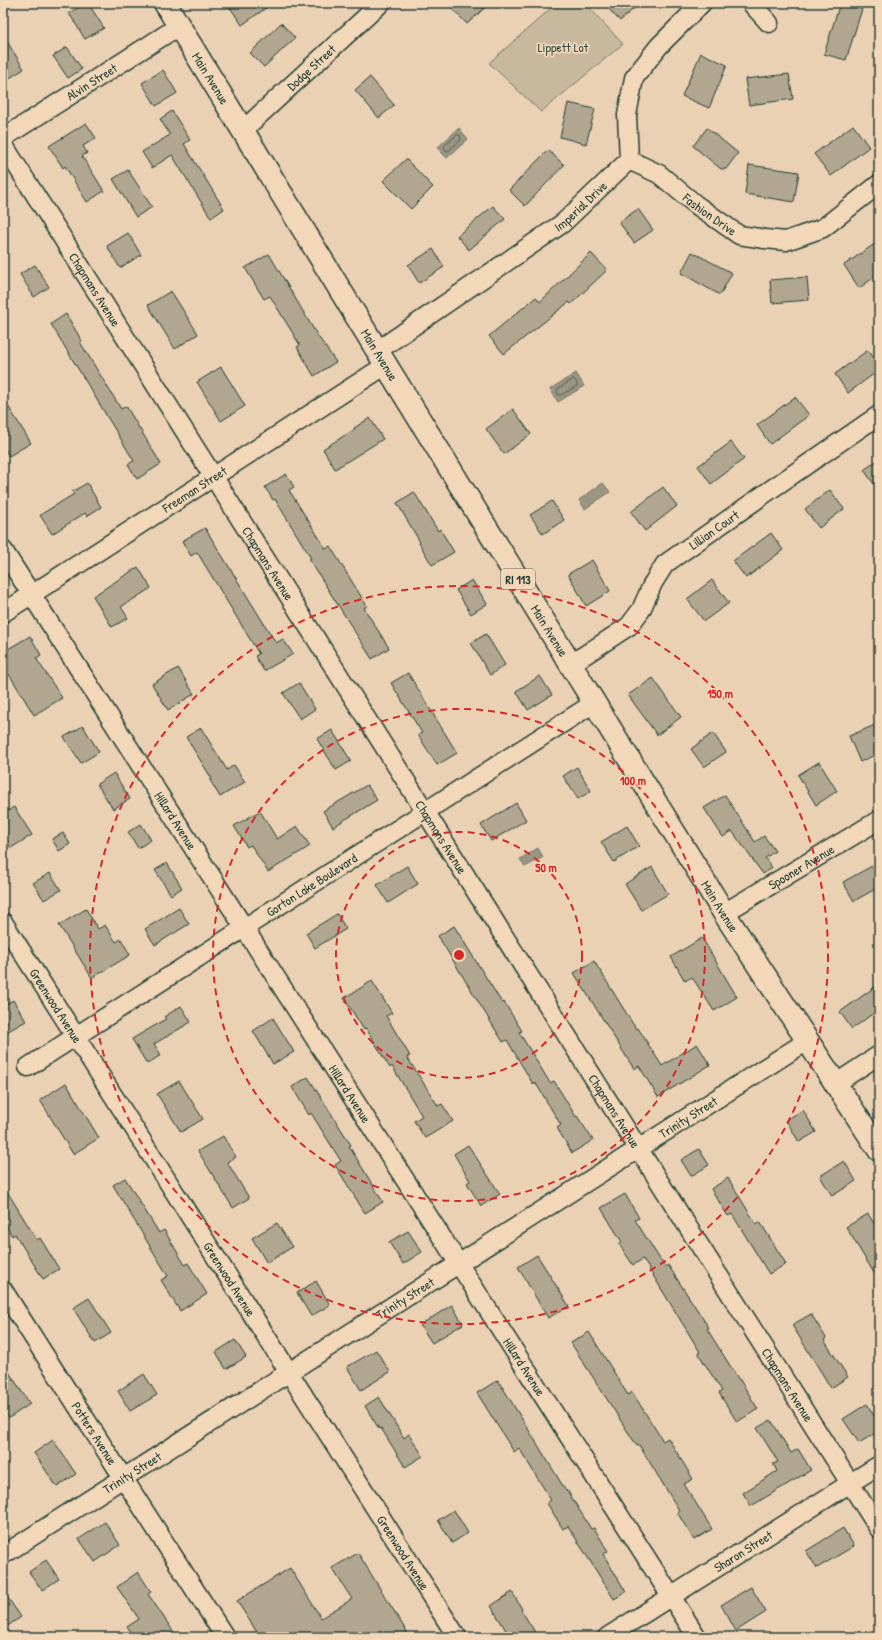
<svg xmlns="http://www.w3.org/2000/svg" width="882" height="1640" viewBox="0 0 882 1640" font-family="'Patrick Hand',sans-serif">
  <rect width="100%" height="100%" fill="#ead1b4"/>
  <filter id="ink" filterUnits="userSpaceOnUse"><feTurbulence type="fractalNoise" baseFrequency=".025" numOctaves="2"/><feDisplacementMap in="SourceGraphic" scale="8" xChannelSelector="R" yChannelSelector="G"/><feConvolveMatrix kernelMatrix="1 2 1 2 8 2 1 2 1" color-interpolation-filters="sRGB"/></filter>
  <g filter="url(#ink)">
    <polygon fill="#c8b89e" stroke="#747a69" points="557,3 585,3 623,44 541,112 489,63"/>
    <g fill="#999681" stroke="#687262">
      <polygon points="459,128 468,139 447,158 437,148"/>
      <polygon points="576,373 584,386 558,402 550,389"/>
      <polygon points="603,483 610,492 585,509 579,500"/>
      <polygon points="538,848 543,857 525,867 520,859"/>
    </g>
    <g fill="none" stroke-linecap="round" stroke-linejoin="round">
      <g stroke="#506153" stroke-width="1">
        <polygon points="457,135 460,135 461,140 448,151 446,151 444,147"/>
        <polygon points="574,379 577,383 577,386 561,395 558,395 557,390"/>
      </g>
    </g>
    <g fill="#b1a790" stroke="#1f3d34">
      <polygon points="86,3 88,3 104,28 85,39 69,13"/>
      <polygon points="227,3 273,3 242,25"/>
      <polygon points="447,3 490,3 467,24"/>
      <polygon points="603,3 640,3 620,21"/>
      <polygon points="840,3 862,9 846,60 824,54"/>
      <polygon points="281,23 295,38 264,67 250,53"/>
      <polygon points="3,35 24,69 3,82"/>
      <polygon points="67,47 82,69 68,78 53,56"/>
      <polygon points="701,53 727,65 709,108 682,96"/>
      <polygon points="163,70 177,93 156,106 142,83"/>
      <polygon points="789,74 793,99 749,105 745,79"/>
      <polygon points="370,77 394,105 379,118 355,90"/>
      <polygon points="568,103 595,109 586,144 560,137"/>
      <polygon points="172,111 190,140 184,144 224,209 211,218 172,155 152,168 142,152 170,135 160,119"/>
      <polygon points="86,123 96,138 83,146 87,153 82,156 104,191 87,202 65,166 63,168 49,146"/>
      <polygon points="853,125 869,147 831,176 814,154"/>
      <polygon points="707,128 738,153 726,169 721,169 693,146"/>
      <polygon points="548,150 564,165 525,206 509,190"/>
      <polygon points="406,159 433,187 411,209 383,181"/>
      <polygon points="749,165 799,172 794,202 745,194"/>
      <polygon points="128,170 152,207 136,217 113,179"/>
      <polygon points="493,206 505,219 469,250 457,236"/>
      <polygon points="638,209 653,230 634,243 619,222"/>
      <polygon points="128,233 141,255 120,268 107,246"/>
      <polygon points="879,241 879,274 859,288 844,265"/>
      <polygon points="433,249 444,267 419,283 408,265"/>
      <polygon points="692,252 732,273 720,295 681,273"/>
      <polygon points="591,253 607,270 571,304 569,302 504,354 489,336 536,297 540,302"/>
      <polygon points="269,254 317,335 336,362 314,376 297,347 300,345 270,296 264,299 245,268"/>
      <polygon points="35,265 49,287 34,297 20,274"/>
      <polygon points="807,277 809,300 772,303 770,280"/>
      <polygon points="171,291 198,334 175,349 148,305"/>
      <polygon points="66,314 82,341 80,342 121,409 126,406 161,464 137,479 128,464 134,461 51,324"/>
      <polygon points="868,350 879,364 879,370 848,393 835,374"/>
      <polygon points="221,367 245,406 221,421 197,382"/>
      <polygon points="795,397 809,415 770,444 757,425"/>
      <polygon points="3,398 31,443 9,456 3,446"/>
      <polygon points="513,409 531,434 504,454 486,429"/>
      <polygon points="370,418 383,439 335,469 323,449 355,429 354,428"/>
      <polygon points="731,442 744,459 711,484 698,466"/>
      <polygon points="879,459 879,491 864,470"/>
      <polygon points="286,474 294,487 289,490 326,549 330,546 367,606 364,608 389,648 372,659 309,559 311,558 275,499 273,500 265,487"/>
      <polygon points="87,483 101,507 87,516 85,513 52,534 40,515 74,494 72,492"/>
      <polygon points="663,487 677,506 645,531 631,512"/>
      <polygon points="830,490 844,509 819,528 805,509"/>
      <polygon points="414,492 438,531 440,529 454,552 432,565 419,543 420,542 397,503"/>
      <polygon points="552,501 564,520 543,534 530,515"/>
      <polygon points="205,528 276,643 283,639 293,654 264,671 255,656 259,654 197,552 191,556 182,541"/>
      <polygon points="771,533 783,550 746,578 733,561"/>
      <polygon points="592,560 610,591 586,606 568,574"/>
      <polygon points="138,567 151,588 121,607 128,618 112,627 93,596"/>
      <polygon points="472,580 487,604 471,614 456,590"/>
      <polygon points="712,580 729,603 704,621 687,599"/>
      <polygon points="486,634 505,665 490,675 471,643"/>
      <polygon points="30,636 41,655 36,658 62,698 34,715 9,674 3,678 3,652"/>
      <polygon points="178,668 194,694 168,710 152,684"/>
      <polygon points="408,673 457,753 437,765 418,735 422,733 391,683"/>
      <polygon points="540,676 552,695 528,710 516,691"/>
      <polygon points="653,678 681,717 657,735 628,695"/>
      <polygon points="299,683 315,709 300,719 283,693"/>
      <polygon points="875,725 879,734 879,753 860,762 849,736"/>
      <polygon points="83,726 99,752 81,763 64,737"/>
      <polygon points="201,728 227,770 234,765 245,782 220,797 210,780 212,779 186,737"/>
      <polygon points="332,730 351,761 336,770 317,739"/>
      <polygon points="713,733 726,752 704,767 691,749"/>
      <polygon points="819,762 837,791 816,805 798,775"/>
      <polygon points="577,767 591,791 578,799 563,776"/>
      <polygon points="114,773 130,799 113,809 97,784"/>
      <polygon points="367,785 377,800 333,827 323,811"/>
      <polygon points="725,795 755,842 764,836 775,851 765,858 772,868 763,874 732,831 723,837 704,808"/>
      <polygon points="516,803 526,820 491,841 481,825"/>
      <polygon points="14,807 32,835 11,848 3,835 3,814"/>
      <polygon points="260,811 277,839 297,826 310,846 268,872 251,845 247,847 234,826"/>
      <polygon points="141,824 151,840 138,848 128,832"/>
      <polygon points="627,826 639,846 614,862 601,842"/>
      <polygon points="63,833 70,844 59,851 52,839"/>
      <polygon points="167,863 182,888 171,895 155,870"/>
      <polygon points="407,866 418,884 388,903 377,885"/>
      <polygon points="872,866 879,878 879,887 854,901 843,882"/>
      <polygon points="652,867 668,894 641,910 625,884"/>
      <polygon points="50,873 61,890 44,900 33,883"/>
      <polygon points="179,908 189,924 155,945 145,929"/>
      <polygon points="86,909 98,929 105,925 116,942 121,939 130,955 92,978 59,925"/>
      <polygon points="337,914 346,929 315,948 306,933"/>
      <polygon points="454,926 502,1003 504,1002 522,1031 519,1032 550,1083 554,1081 576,1117 577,1116 593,1140 572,1153 557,1128 561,1125 535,1082 533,1084 507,1040 503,1042 438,936"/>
      <polygon points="702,938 737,997 714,1011 692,977 685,981 671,957"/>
      <polygon points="594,961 636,1029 638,1028 662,1066 697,1044 710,1065 658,1097 639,1066 634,1069 574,973"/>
      <polygon points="372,981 392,1013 386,1016 410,1056 407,1057 438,1106 442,1104 453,1121 425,1138 414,1121 422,1116 392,1066 390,1068 366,1028 364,1030 344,998"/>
      <polygon points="879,984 879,1009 852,1029 840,1012"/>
      <polygon points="13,1000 26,1021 3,1034 3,1006"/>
      <polygon points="181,1006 191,1022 154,1044 161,1055 147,1064 132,1039 166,1019 164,1017"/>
      <polygon points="273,1018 294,1052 273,1064 253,1031"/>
      <polygon points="308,1077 351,1145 349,1146 383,1202 365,1213 335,1165 341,1161 311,1113 309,1115 292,1087"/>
      <polygon points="179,1081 203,1119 181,1132 157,1094"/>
      <polygon points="66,1083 99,1138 73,1154 40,1100"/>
      <polygon points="803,1110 816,1132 799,1142 786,1120"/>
      <polygon points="223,1136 236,1157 227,1162 249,1198 233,1208 198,1151"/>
      <polygon points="468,1145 500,1194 481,1206 467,1183 470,1181 454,1154"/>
      <polygon points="699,1149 709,1165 691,1176 681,1160"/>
      <polygon points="844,1161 856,1181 832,1196 820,1176"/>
      <polygon points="125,1178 159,1233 164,1230 185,1265 188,1263 207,1294 180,1311 161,1280 168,1276 113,1185"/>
      <polygon points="728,1178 756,1224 760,1222 786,1264 769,1274 732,1214 728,1216 711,1189"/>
      <polygon points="3,1185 37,1240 40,1238 59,1269 43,1279 15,1234 12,1236 3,1221"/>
      <polygon points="625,1194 639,1218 635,1220 665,1267 668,1265 709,1328 707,1329 739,1380 740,1380 758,1409 737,1422 719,1393 722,1391 698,1353 700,1352 643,1259 633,1265 619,1244 622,1242 601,1208"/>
      <polygon points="868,1214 879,1231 879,1281 846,1227"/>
      <polygon points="277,1223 292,1247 267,1263 252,1238"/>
      <polygon points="408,1231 422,1252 403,1264 389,1242"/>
      <polygon points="537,1255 569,1306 548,1318 518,1267"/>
      <polygon points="316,1281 330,1305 311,1316 297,1293"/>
      <polygon points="89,1298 111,1333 95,1343 73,1308"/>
      <polygon points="452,1305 463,1324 432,1343 420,1325"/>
      <polygon points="811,1314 826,1338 824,1340 848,1377 831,1388 792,1325"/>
      <polygon points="589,1332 628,1395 632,1392 663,1441 668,1438 693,1479 684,1484 712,1529 694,1540 677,1512 679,1510 639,1445 637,1446 571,1343"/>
      <polygon points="235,1340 246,1357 226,1369 216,1352"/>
      <polygon points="376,1350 390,1372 361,1390 347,1367"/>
      <polygon points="3,1363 30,1404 9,1418 3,1410"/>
      <polygon points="144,1374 157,1395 130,1411 118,1391"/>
      <polygon points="498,1380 566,1491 567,1490 591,1529 594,1528 608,1551 603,1554 626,1592 614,1599 568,1526 563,1529 547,1503 551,1500 519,1448 514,1452 477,1393"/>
      <polygon points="379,1397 404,1438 409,1434 423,1456 405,1467 381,1428 379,1429 365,1406"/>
      <polygon points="867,1404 879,1424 879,1431 859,1443 843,1419"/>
      <polygon points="771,1420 791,1453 798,1449 811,1470 751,1506 743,1493 777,1471 773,1464 778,1462 757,1428"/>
      <polygon points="53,1440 76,1474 57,1487 34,1453"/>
      <polygon points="454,1510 468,1533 452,1543 438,1520"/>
      <polygon points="105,1522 120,1545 95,1562 79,1539"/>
      <polygon points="843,1528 854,1546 817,1568 806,1551"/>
      <polygon points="358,1553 410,1637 260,1637 237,1601 290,1568 321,1618 352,1599 332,1568"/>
      <polygon points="46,1560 59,1579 42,1590 29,1572"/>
      <polygon points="138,1572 151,1592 148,1594 177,1637 134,1637 127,1627 139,1619 117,1587"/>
      <polygon points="751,1587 766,1612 736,1631 721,1605"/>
      <polygon points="3,1591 21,1617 3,1629"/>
      <polygon points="512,1592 522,1609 521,1610 538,1637 510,1637 491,1606"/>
    </g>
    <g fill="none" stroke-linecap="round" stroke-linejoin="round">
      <g stroke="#1f3d34" stroke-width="21">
        <g id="minor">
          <polyline points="751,3 769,23"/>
          <path id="s1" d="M242,131L381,3"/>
          <path id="s2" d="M3,138L179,26"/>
          <path id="s3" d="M3,144L879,1529"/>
          <path id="s4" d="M629,160L659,174L695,204L739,235L765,239L786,241L823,228L879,184"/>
          <path id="s5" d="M377,351L563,223L629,160L627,115L634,78L659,46L702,3"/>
          <path id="s6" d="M3,550L697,1637"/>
          <path id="s7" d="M3,613L386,365"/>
          <path id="s8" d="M571,664L629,626L641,610L653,583L665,564L773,488L879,415"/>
          <path id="s9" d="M724,913L879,820"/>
          <path id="s10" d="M3,922L457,1637"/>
          <path id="s11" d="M28,1067L594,703"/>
          <polyline points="835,1084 879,1055"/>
          <path id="s12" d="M3,1290L225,1637"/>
          <path id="s13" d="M3,1555L807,1041"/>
          <path id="s14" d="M607,1637L879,1465"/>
        </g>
      </g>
      <g stroke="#1f3d34" stroke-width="25">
        <g id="primary">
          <path id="s15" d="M165,3L386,365L724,913L879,1150"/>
        </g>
      </g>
      <use href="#minor" stroke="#f2d7b9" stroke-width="18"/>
      <use href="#primary" stroke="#f2d7b9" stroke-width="22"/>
    </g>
  </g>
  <g fill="none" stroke="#d62828" stroke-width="2" stroke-dasharray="7 5">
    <circle cx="459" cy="955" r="123"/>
    <circle cx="459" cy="955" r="246"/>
    <circle cx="459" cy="955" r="369"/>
  </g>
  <g text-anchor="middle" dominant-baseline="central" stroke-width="3.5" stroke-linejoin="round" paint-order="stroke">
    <rect fill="#f2d7b9" stroke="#5e6b5c" stroke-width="1" x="501" y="569" width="34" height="20" rx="3"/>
    <g font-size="12" font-weight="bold" fill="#1f3d34">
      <text x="518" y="579">RI 113</text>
    </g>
    <g font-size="13" fill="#30493f" stroke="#f2d7b9">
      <text x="563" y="47">Lippett Lot</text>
    </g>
    <g font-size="13" fill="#1f3d34" stroke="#f2d7b9">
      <text stroke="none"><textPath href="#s1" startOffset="94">Dodge Street</textPath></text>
      <text stroke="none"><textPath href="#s15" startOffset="88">Main Avenue</textPath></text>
      <text stroke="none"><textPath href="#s2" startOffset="105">Alvin Street</textPath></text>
      <text stroke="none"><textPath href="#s5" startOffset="250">Imperial Drive</textPath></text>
      <text stroke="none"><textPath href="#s4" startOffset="98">Fashion Drive</textPath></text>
      <text stroke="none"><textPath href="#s3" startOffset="172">Chapmans Avenue</textPath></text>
      <text stroke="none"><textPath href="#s15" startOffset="412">Main Avenue</textPath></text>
      <text stroke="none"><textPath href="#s7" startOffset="228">Freeman Street</textPath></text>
      <text stroke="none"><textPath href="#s8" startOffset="201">Lillian Court</textPath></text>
      <text stroke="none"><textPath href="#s3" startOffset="496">Chapmans Avenue</textPath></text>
      <text stroke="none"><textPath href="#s15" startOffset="736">Main Avenue</textPath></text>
      <text stroke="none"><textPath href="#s6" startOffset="321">Hillard Avenue</textPath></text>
      <text stroke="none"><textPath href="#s3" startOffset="820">Chapmans Avenue</textPath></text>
      <text stroke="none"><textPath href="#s9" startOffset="90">Spooner Avenue</textPath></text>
      <text stroke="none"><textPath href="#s11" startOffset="337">Gorton Lake Boulevard</textPath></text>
      <text stroke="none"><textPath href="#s15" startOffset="1060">Main Avenue</textPath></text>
      <text stroke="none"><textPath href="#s10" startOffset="99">Greenwood Avenue</textPath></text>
      <text stroke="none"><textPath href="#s6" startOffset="645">Hillard Avenue</textPath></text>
      <text stroke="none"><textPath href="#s3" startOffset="1144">Chapmans Avenue</textPath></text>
      <text stroke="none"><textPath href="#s13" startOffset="813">Trinity Street</textPath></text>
      <text stroke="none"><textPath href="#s10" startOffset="423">Greenwood Avenue</textPath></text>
      <text stroke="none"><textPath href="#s13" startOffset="477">Trinity Street</textPath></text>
      <text stroke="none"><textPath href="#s6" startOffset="969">Hillard Avenue</textPath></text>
      <text stroke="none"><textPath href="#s3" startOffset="1468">Chapmans Avenue</textPath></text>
      <text stroke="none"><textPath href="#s12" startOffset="170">Potters Avenue</textPath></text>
      <text stroke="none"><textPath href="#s13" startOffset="153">Trinity Street</textPath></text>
      <text stroke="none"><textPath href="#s14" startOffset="161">Sharon Street</textPath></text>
      <text stroke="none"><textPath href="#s10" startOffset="747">Greenwood Avenue</textPath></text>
    </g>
  </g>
  <circle cx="459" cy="955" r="6" fill="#d62828" stroke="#f2d7b9" stroke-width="2"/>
  <g font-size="12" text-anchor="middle" font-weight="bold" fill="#d62828" stroke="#f2d7b9" stroke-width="3.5" stroke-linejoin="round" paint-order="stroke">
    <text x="720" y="698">150 m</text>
    <text x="633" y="785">100 m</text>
    <text x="546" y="872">50 m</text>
  </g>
  <rect width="882" height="1640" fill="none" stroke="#f2d7b9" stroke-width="16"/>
  <rect x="8" y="8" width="866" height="1624" fill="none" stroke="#1f3d34" stroke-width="1.5" filter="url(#ink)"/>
</svg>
